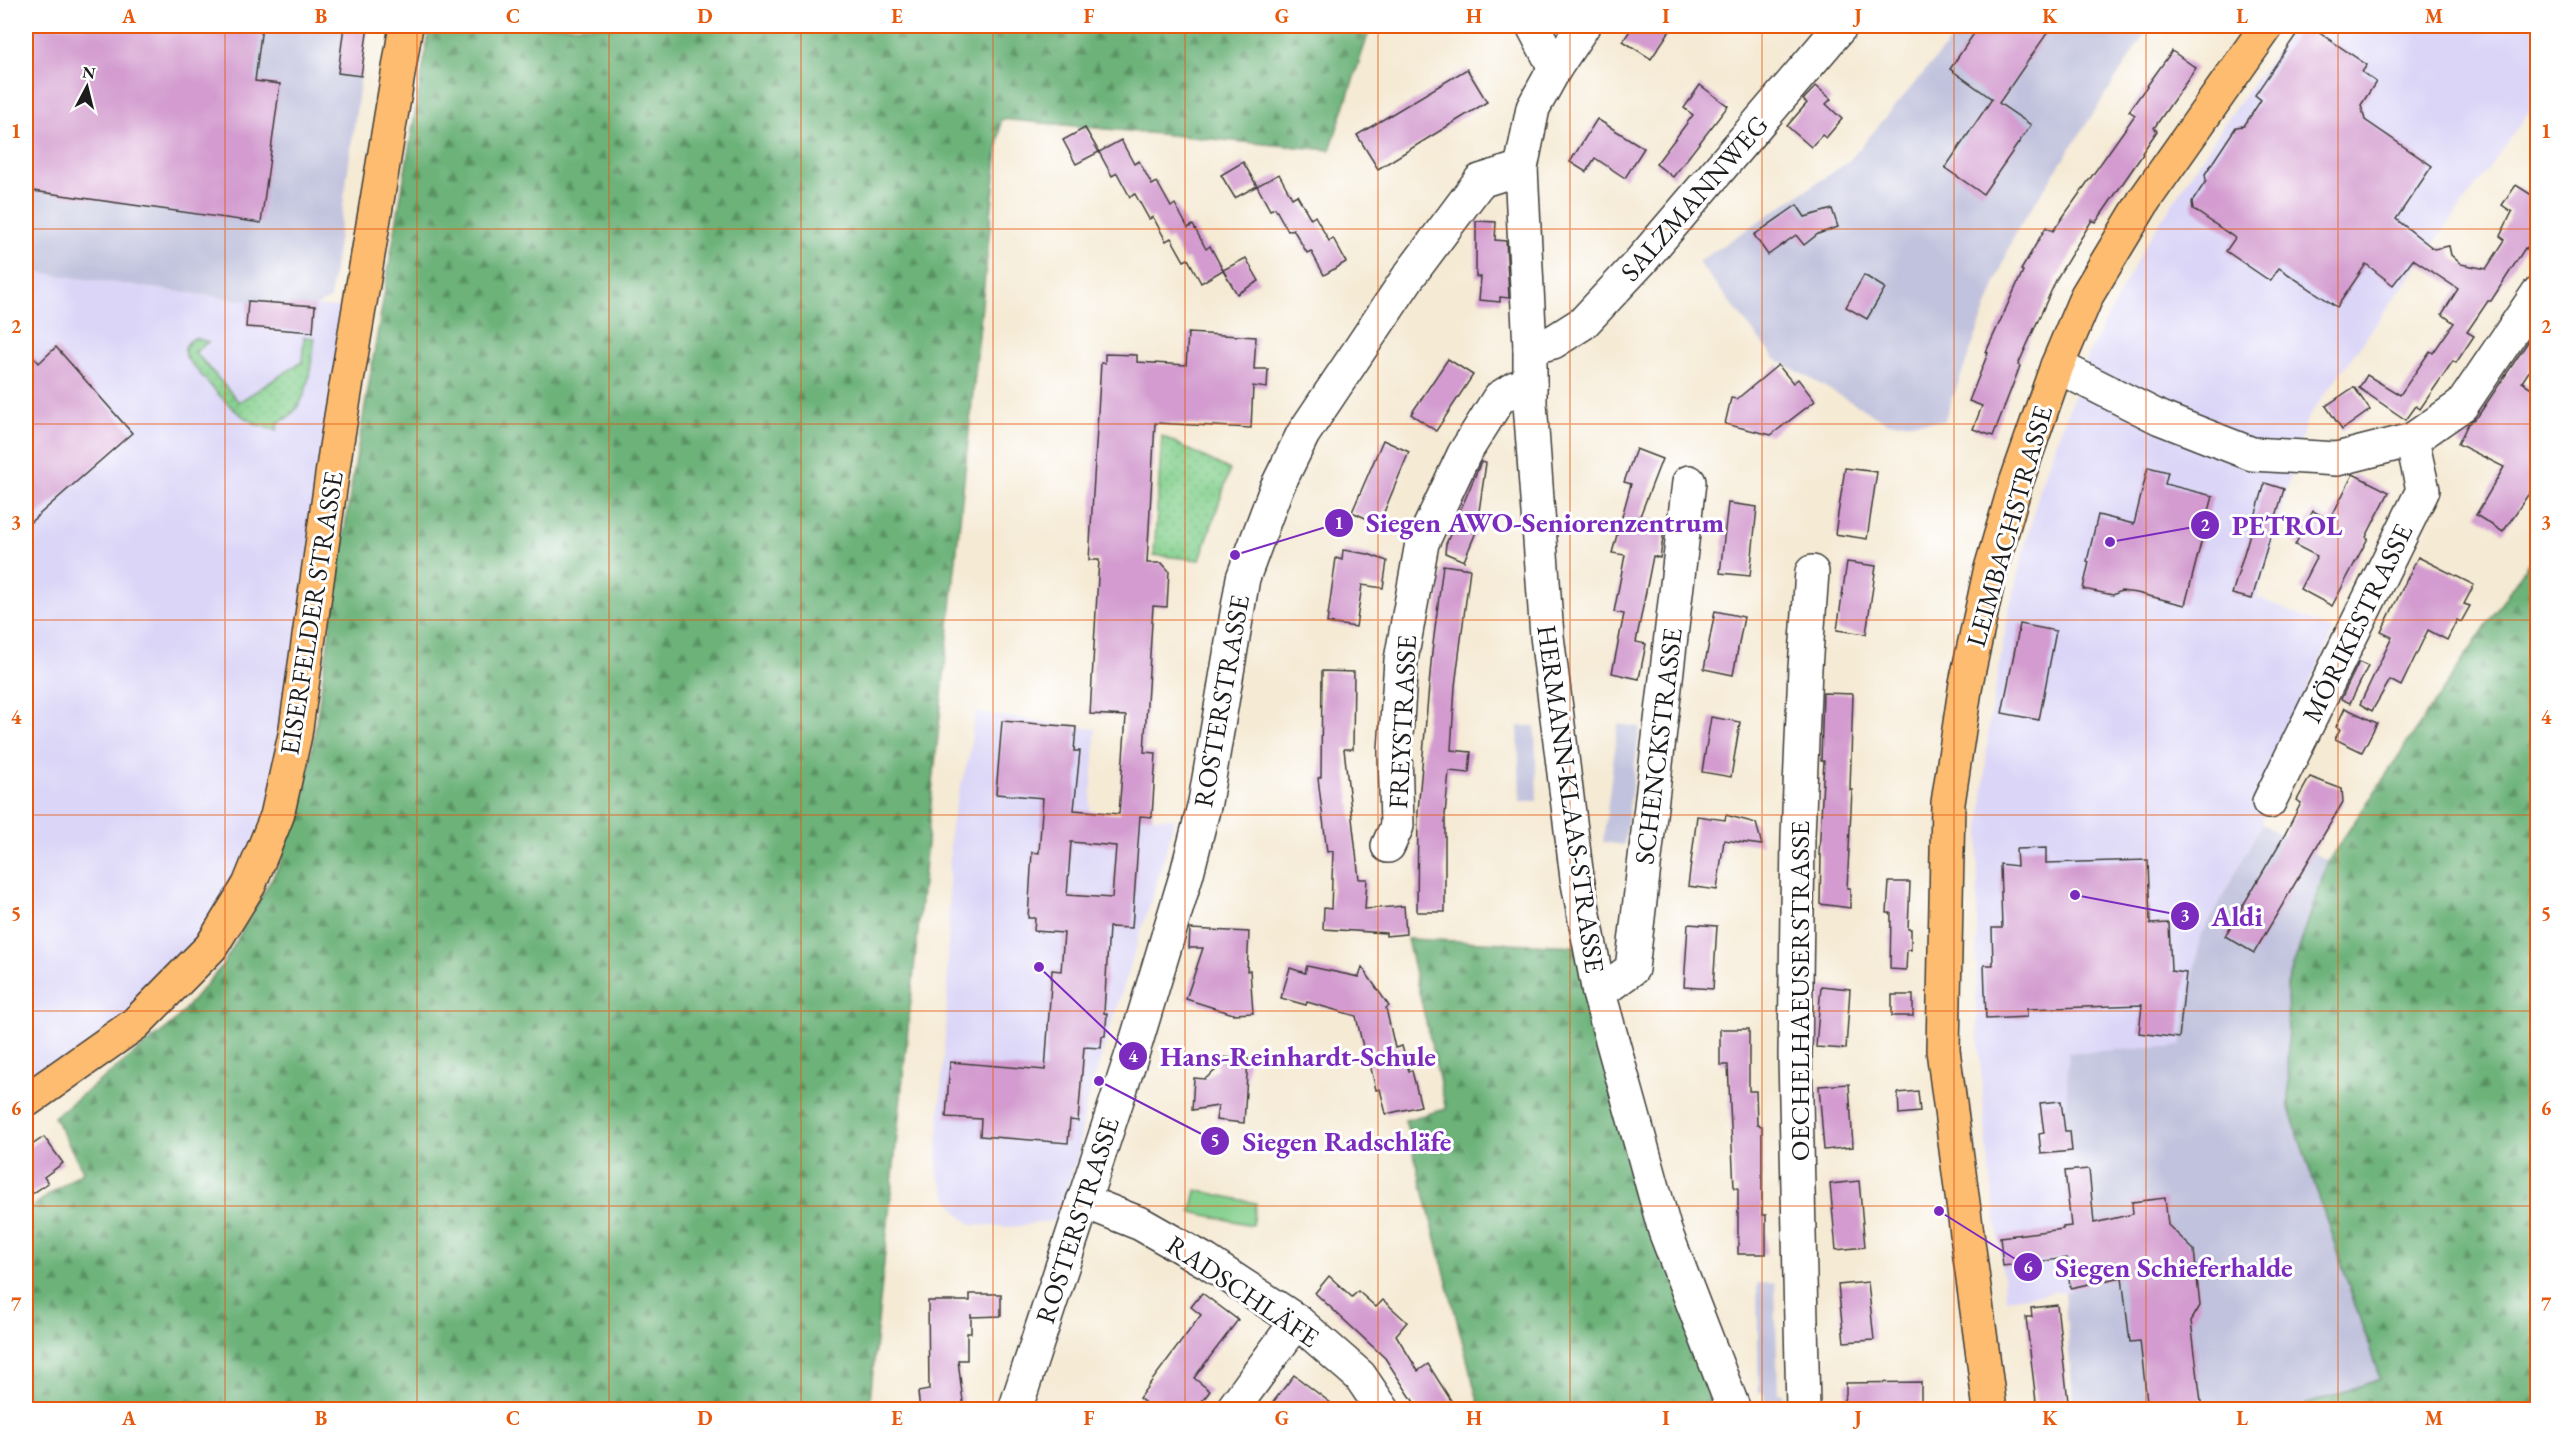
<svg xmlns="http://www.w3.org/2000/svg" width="2563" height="1435" viewBox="0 0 2563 1435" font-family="'EB Garamond',serif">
  <defs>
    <pattern id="green-dots" width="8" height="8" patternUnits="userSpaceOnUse" patternTransform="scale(1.5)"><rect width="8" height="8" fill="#85d08e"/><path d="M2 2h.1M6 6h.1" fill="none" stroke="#72b27a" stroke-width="1.8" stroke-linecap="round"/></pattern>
    <pattern id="forest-firs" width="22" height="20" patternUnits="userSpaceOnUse" patternTransform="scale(1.5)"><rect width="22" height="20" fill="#6cb279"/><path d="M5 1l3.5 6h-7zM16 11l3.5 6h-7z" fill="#589062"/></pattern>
  </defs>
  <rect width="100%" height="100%" fill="#fff"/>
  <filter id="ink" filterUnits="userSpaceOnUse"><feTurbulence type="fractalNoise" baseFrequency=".0167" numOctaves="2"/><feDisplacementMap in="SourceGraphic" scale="12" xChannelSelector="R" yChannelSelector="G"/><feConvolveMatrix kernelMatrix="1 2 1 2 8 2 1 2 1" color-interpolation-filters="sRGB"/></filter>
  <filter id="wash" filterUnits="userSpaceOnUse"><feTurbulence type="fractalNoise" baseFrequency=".008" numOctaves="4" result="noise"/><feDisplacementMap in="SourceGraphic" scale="24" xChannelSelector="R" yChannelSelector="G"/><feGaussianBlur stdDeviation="1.35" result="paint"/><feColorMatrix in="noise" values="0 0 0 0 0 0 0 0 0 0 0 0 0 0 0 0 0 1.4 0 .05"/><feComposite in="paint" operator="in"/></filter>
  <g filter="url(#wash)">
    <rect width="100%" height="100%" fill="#f5ead4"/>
    <g fill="#dbd6f7">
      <polygon points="2294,26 2537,26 2537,102 2307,419 2257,597 2334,631 2267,774 2262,824 2200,938 2181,1046 2066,1171 2089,1169 2102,1282 2064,1291 2006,1299 1987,1149 1976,1008 1978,855 1989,724 2010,605 2041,484 2090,351 2144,247 2224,124"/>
      <polygon points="26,271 248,301 359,309 295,735 211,947 26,1101"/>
      <polygon points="975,712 1096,729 1090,812 1175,819 1158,878 1086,1105 1078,1155 1056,1220 1013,1227 972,1225 959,1214 947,1196 938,1175 937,1154 947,1005 950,833 955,806 969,756"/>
    </g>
    <g fill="#c1c2dd">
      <polygon points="26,26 368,26 330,299 315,306 248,301 26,271"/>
      <polygon points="1963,26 2139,26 2147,31 2014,235 1944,421 1888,423 1774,358 1698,262 1848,162"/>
      <polygon points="1618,724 1640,727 1624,845 1603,842"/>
      <polygon points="1518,726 1535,726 1537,801 1520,801"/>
      <polygon points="2262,824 2328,861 2287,985 2289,1108 2380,1379 2305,1405 2306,1409 2074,1409 2064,1291 2102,1281 2089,1169 2065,1171 2068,1053 2181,1046 2200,938"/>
      <polygon points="1757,1283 1775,1283 1778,1393 1783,1393 1783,1409 1764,1409 1764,1394 1759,1393"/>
    </g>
    <g fill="url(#green-dots)" stroke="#507655" stroke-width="1.5">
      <path d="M304,337L315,338C309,369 311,410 277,423V430C240,427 211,385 188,360C182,351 185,342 195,338L208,342L195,352L239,402L302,362Z"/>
      <polygon points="1162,436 1230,470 1200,560 1154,555"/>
    </g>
    <g fill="url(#forest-firs)" stroke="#44674a" stroke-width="1.5">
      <polygon points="430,26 1371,26 1330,150 1001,119 869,1409 26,1409 26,1211 83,1171 54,1117 173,1023 222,966 280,864 310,764 350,494"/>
      <polygon points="2537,550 2537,1409 2306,1409 2305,1405 2380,1379 2289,1108 2287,985 2328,861"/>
      <polygon points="1407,939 1577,946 1717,1408 1480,1409 1405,1120 1446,1109"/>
    </g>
    <polygon fill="#85d08e" stroke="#507655" stroke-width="1.5" points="1196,1190 1256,1203 1252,1225 1191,1212"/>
    <g id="blocks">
      <g fill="#d39bcf" fill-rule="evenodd">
        <polygon points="26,26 262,26 255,81 280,84 261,223 26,190"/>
        <polygon points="344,26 368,26 361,76 338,73"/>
        <polygon points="1633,26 1673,26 1651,59 1623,41"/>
        <polygon points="1979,26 2052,26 1999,103 2031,125 1983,194 1945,168 1992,99 1950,69"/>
        <polygon points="2302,26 2309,26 2367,65 2362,72 2376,82 2361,105 2365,120 2432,166 2396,219 2434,249 2449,246 2451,255 2461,264 2486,269 2505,240 2500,236 2512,212 2502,205 2516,185 2538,199 2538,233 2526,249 2525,248 2491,301 2488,301 2467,332 2474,336 2456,363 2453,361 2420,409 2416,406 2406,420 2359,388 2367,375 2400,395 2430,351 2433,353 2454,323 2442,314 2458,289 2413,259 2393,285 2366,264 2337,307 2279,268 2270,281 2226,251 2235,238 2193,209 2192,202 2206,181 2205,174 2236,127 2244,126 2261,100 2255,95"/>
        <polygon points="2172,51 2196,68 2154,128 2157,131 2142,153 2143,154 2096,222 2092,220 2057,278 2018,365 2020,366 1993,436 1973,429 1982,406 1969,401 1988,353 1986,352 2023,271 2021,270 2046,227 2053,231 2135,115 2129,111"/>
        <polygon points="1467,69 1487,102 1378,169 1357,135"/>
        <polygon points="1700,85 1728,106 1673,177 1656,164 1693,115 1684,108"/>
        <polygon points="1816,86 1831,99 1826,104 1842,119 1826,138 1822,135 1811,147 1787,126 1807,103 1803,100"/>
        <polygon points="1597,119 1644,148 1625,178 1595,158 1586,172 1570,162"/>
        <polygon points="1085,128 1099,152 1076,164 1063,140"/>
        <polygon points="1121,140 1134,164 1139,161 1152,185 1157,182 1171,207 1175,204 1188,228 1193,225 1206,249 1210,246 1223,270 1201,283 1188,259 1184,261 1171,238 1166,241 1153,217 1149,219 1135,194 1130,197 1117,173 1112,176 1099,152"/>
        <polygon points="1243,162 1257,186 1235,198 1221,175"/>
        <polygon points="1279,174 1292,198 1297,195 1311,219 1315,216 1329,241 1333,238 1346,262 1324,275 1311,251 1307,253 1293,229 1288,231 1275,208 1270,210 1257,186"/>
        <polygon points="1797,205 1805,217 1832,209 1838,227 1818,234 1804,245 1796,235 1768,255 1754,235"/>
        <polygon points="1476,221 1496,222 1495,240 1506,241 1509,298 1500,297 1500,302 1479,300 1481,277 1476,277"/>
        <polygon points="1246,258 1259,281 1237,294 1223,270"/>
        <polygon points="1864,275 1885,288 1867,319 1846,307"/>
        <polygon points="248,301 315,306 313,332 246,327"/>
        <polygon points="2538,327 2538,358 2522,382 2538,392 2538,480 2503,532 2476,515 2504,467 2458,444 2468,424 2478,416"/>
        <path d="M1188,333L1256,337L1254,369H1268L1267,388L1253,386L1251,428L1155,423L1147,563H1162L1169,571L1167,607L1153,606L1144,752L1156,753L1152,817L1140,816L1132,928L1109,927L1104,1013L1107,1014L1105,1036H1102L1101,1048L1084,1047L1078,1121L1070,1120L1068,1143L980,1136L981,1119L946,1117L950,1062L1045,1070L1052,970L1061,971L1064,933L1034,931L1035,918H1028L1032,852L1039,853L1043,798L996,794L1002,721L1076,727L1074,751H1080L1074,810L1119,814L1126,716L1090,714L1099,560H1089L1101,363H1105V354L1137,355V362L1186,365ZM1071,842L1116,846L1112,898L1067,895Z"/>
        <polygon points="56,347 132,433 26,526 26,348 39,363"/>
        <polygon points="1448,359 1473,375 1436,431 1411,414"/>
        <polygon points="1778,365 1793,383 1798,379 1815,401 1771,435 1725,424 1731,398 1737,399"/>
        <polygon points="2354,387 2370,410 2342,430 2326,406"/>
        <polygon points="1383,440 1409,452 1379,524 1352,512"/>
        <polygon points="1636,449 1662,459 1640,516 1665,524 1660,558 1653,556 1636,642 1646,644 1639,679 1612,673 1624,614 1614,612 1625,555 1612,553 1631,484 1624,482"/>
        <polygon points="1481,462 1486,463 1476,532 1464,561 1445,553 1446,544"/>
        <polygon points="2148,467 2168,472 2165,484 2213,496 2185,605 2137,593 2121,591 2113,595 2083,589 2089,562 2087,561 2098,515 2134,524"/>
        <polygon points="1845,468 1877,472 1867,539 1835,534"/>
        <polygon points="2353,474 2389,492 2366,537 2368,538 2332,606 2300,589 2317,556 2295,545 2313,511 2330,520"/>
        <polygon points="2265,483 2284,489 2252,599 2232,594"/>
        <polygon points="1728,503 1757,507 1750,576 1720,573"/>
        <polygon points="1343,550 1368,554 1387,561 1383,588 1362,585 1356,627 1327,623 1336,558 1342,560"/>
        <polygon points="2418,557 2474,585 2464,604 2470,606 2461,622 2457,620 2447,640 2428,630 2401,686 2390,680 2372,711 2360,704 2392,637 2381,632"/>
        <polygon points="1847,562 1876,566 1866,634 1837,630"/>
        <polygon points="1443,565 1470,569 1455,686 1451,750 1471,752 1469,773 1449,771 1445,815 1445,912 1417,912 1418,811 1432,652"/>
        <polygon points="1715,611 1744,617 1733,675 1704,669"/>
        <polygon points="2020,624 2056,631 2039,720 2002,713"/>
        <polygon points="2359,662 2368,666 2350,703 2341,699"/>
        <polygon points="1322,671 1354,672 1353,749 1344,749 1359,879 1367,879 1365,909 1404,906 1406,934 1386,936 1386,933 1323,929 1324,908 1331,909 1333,851 1327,852 1318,778 1321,777"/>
        <polygon points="1823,693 1853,694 1850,790 1852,790 1847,888 1850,888 1850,908 1820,904 1821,855 1819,855 1824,761 1821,761"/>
        <polygon points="2345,708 2377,723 2362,752 2335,739 2340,729 2336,727"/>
        <polygon points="1711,717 1740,722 1731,777 1702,772"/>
        <polygon points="2310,777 2342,789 2343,802 2254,953 2225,936 2284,836 2301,803 2297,800"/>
        <polygon points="1726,815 1756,823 1762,845 1724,840 1717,890 1688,886 1697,816 1725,820"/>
        <polygon points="2046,848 2046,863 2148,860 2150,924 2169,923 2171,971 2186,973 2179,1038 2139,1033 2142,1005 2027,1009 2027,1017 1986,1019 1984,965 1993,965 1992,928 2002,928 2000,864 2017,866 2016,849"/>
        <polygon points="1889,882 1910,882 1908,929 1911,929 1911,950 1907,950 1906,970 1890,969 1891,913 1887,913"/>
        <polygon points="1688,924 1717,926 1713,989 1684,987"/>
        <polygon points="1190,929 1249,932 1247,971 1250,970 1253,1013 1233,1014 1186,999 1203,948 1189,948"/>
        <polygon points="1307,966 1359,977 1362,967 1389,1006 1386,1008 1395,1048 1402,1046 1409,1071 1412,1071 1421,1106 1386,1114 1380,1089 1376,1090 1370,1064 1367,1065 1356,1016 1307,1002 1306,1005 1281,998 1290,968 1305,973"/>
        <polygon points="1821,986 1850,989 1846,1049 1816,1047"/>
        <rect x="1892" y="995" width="21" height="21"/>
        <polygon points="1720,1029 1749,1029 1749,1091 1756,1091 1757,1125 1762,1126 1762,1215 1766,1215 1766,1254 1738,1254 1738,1188 1734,1188 1728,1065 1720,1065"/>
        <polygon points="1218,1057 1248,1059 1244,1123 1216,1120 1218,1106 1192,1110 1194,1078 1205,1079 1217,1069"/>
        <polygon points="1849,1084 1853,1147 1824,1150 1819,1086"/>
        <polygon points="1918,1091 1920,1112 1899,1114 1898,1093"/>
        <polygon points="2061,1101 2065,1131 2070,1131 2072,1151 2041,1154 2039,1134 2044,1133 2040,1103"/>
        <polygon points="44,1137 63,1163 44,1177 48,1183 26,1198 26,1149"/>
        <polygon points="2089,1169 2094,1223 2133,1214 2132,1202 2165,1198 2168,1225 2194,1250 2200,1306 2191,1321 2202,1410 2148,1410 2140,1341 2130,1342 2122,1277 2070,1288 2067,1258 2003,1266 2000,1237 2063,1229 2063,1227 2071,1226 2065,1171"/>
        <polygon points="1859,1181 1865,1247 1836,1250 1830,1184"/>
        <polygon points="1329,1276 1352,1297 1358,1291 1376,1307 1383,1300 1407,1322 1396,1335 1418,1371 1428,1364 1452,1402 1441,1410 1419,1410 1385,1358 1315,1293"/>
        <polygon points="1868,1282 1874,1340 1844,1342 1838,1285"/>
        <polygon points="1202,1293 1238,1320 1194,1378 1210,1391 1195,1410 1154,1410 1139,1398 1201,1315 1191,1307"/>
        <polygon points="970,1294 1001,1294 1001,1316 971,1317 971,1314 971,1333 967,1333 967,1360 958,1360 964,1410 920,1410 918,1392 929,1390 928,1301 970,1301"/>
        <polygon points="2057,1305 2069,1410 2037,1410 2026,1317 2032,1317 2031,1308"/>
        <polygon points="1294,1375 1340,1410 1267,1410"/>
        <polygon points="1921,1382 1921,1410 1840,1410 1846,1394 1846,1383"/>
      </g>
    </g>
  </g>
  <g filter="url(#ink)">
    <use href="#blocks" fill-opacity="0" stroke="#3d3b38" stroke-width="1.5"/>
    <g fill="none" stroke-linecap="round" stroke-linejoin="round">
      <g stroke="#3d3b38" stroke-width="36">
        <g id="minor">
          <polyline points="1533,26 1555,68"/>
          <polyline points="1583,26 1555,68 1533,108 1521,168 1530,348 1530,403 1547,636 1577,878 1599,993 1665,1231 1734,1410"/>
          <polyline points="1530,348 1553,342 1583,323 1640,262 1841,26"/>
          <polyline points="2057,366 2160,418 2252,454 2337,459 2412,440 2462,405 2538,293"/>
          <polyline points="2269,802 2423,490 2412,440"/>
          <polyline points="1388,846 1397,826 1395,751 1401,660 1422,543 1464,454 1499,398 1515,388 1530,384"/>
          <polyline points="1599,993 1632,969 1689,482"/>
          <polyline points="1083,1201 1141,1224 1206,1261 1297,1321 1360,1376 1383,1410"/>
          <polyline points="1015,1410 1136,1042 1187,873 1205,802 1243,578 1276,489 1303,434 1409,276 1480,181 1521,168"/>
          <polyline points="1232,1410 1297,1321"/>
          <polyline points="1803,1410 1795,1056 1798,836 1805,668 1812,572"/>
        </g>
      </g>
      <g stroke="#3d3b38" stroke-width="36">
        <g id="major">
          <polyline points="26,1101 135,1024 211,947 249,885 277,816 295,735 336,447 406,26"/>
          <polyline points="1990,1410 1943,1050 1948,803 1966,683 1990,572 2016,483 2057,366 2087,295 2145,199 2267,26"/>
        </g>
      </g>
      <use href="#minor" stroke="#fff" stroke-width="33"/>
      <use href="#major" stroke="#fdbc6f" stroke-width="33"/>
    </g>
  </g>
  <path fill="none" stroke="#e8590c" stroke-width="1.5" stroke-opacity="0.55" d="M225,26V1410M417,26V1410M609,26V1410M801,26V1410M993,26V1410M1185,26V1410M1378,26V1410M1570,26V1410M1762,26V1410M1954,26V1410M2146,26V1410M2338,26V1410M26,229H2538M26,424H2538M26,620H2538M26,815H2538M26,1011H2538M26,1206H2538"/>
  <g text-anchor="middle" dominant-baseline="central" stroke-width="6" stroke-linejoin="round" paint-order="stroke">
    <g font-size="27" fill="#1c1c1c" stroke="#fff">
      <text transform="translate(1694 198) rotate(-49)">SALZMANNWEG</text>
      <text transform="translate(2009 526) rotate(-74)">LEIMBACHSTRASSE</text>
      <text transform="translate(311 613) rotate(-81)">EISERFELDER STRASSE</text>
      <text transform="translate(2357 623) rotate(-64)">MÖRIKESTRASSE</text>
      <text transform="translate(1221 701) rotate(-80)">ROSTERSTRASSE</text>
      <text transform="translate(1402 722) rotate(-87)">FREYSTRASSE</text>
      <text transform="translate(1658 746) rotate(-83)">SCHENCKSTRASSE</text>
      <text transform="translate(1571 799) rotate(82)">HERMANN-KLAAS-STRASSE</text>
      <text transform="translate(1799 991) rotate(-90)">OECHELHAEUSERSTRASSE</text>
      <text transform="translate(1077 1220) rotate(-72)">ROSTERSTRASSE</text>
      <text transform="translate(1243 1291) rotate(34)">RADSCHLÄFE</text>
    </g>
  </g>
  <path fill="none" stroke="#7b2cbf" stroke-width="2" d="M1235 555L1339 523M2110 542L2205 525M2075 895L2185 916M1039 967L1133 1056M1099 1081L1215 1141M1939 1211L2028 1267"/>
  <g fill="#7b2cbf" stroke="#fff" stroke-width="2">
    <circle cx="1235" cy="555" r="6"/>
    <circle cx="2110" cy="542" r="6"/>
    <circle cx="2075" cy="895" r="6"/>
    <circle cx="1039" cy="967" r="6"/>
    <circle cx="1099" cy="1081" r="6"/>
    <circle cx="1939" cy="1211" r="6"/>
    <circle cx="1339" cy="523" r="15"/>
    <circle cx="2205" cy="525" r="15"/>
    <circle cx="2185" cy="916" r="15"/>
    <circle cx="1133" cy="1056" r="15"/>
    <circle cx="1215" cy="1141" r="15"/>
    <circle cx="2028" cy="1267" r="15"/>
  </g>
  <g font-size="18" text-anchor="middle" font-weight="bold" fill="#fff">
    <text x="1339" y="529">1</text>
    <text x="2205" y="531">2</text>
    <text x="2185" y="922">3</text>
    <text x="1133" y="1062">4</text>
    <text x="1215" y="1147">5</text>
    <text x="2028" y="1273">6</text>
  </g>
  <g font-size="28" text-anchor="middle" font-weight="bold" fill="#7b2cbf" stroke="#fff" stroke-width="6" stroke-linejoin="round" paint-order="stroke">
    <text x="1545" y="532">Siegen AWO-Seniorenzentrum</text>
    <text x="2287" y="535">PETROL</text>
    <text x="2237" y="926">Aldi</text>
    <text x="1298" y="1066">Hans-Reinhardt-Schule</text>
    <text x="1347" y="1151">Siegen Radschläfe</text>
    <text x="2174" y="1277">Siegen Schieferhalde</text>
  </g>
  <rect width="2563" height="1435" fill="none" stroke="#fff" stroke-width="66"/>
  <g transform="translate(87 87) rotate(7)" stroke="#ffffff" stroke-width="4.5" paint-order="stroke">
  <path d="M0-4.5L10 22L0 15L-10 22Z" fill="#1c1c1c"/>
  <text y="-9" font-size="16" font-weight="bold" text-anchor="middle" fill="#1c1c1c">N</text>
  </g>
  <rect x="33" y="33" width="2497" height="1369" fill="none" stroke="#e8590c" stroke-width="2"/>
  <g font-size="20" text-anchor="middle" font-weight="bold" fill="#e8590c">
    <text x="129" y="23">A</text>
    <text x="321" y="23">B</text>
    <text x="513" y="23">C</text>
    <text x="705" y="23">D</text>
    <text x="897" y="23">E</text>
    <text x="1089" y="23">F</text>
    <text x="1282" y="23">G</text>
    <text x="1474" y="23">H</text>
    <text x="1666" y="23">I</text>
    <text x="1858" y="23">J</text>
    <text x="2050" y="23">K</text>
    <text x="2242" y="23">L</text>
    <text x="2434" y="23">M</text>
    <text x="16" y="138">1</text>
    <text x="2546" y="138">1</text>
    <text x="16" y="333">2</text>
    <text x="2546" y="333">2</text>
    <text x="16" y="529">3</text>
    <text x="2546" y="529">3</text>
    <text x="16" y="724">4</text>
    <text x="2546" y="724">4</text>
    <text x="16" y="920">5</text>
    <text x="2546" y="920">5</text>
    <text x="16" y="1115">6</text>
    <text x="2546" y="1115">6</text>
    <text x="16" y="1311">7</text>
    <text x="2546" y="1311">7</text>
    <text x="129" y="1425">A</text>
    <text x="321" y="1425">B</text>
    <text x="513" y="1425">C</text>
    <text x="705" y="1425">D</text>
    <text x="897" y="1425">E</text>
    <text x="1089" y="1425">F</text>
    <text x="1282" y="1425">G</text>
    <text x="1474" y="1425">H</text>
    <text x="1666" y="1425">I</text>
    <text x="1858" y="1425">J</text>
    <text x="2050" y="1425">K</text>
    <text x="2242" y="1425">L</text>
    <text x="2434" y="1425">M</text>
  </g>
</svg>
